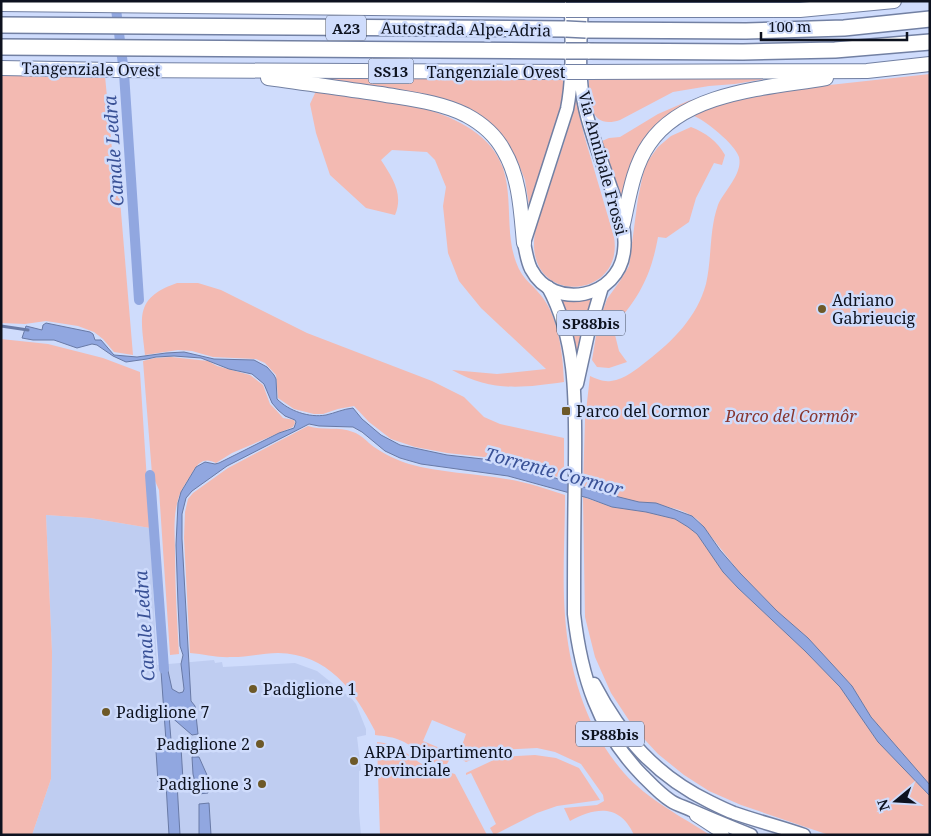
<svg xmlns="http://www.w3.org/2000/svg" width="931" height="836" viewBox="0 0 931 836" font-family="'Noto Serif',serif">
  <rect width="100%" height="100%" fill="#cfdcfc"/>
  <polygon fill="#bfcdf1" points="46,515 90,518 150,528 157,665 214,660 215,663 222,662 223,667 295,663 317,671 352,699 356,704 366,729 366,735 357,737 361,770 359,771 359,812 361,835 32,835 51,779 52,652"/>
  <g fill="#f3bab2">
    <path d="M296,74L565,77C562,121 543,164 529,206L525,180L517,160L509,147L475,115Z"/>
    <path d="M930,74V785L871,717L852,686L842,675L808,638L777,611L740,573L698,520C682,507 659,505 639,502C620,499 602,492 583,486L585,420L590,376C597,379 603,382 611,381C625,379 637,369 647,361C673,341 697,317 706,284C712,258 709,230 718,205C724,191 743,174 739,157C735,144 705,120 692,115L726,103L793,89Z"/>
    <polygon points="1,76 105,76 113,160 118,176 133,355 114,352 103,339 94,332 78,326 46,321 25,324 1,323"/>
    <path d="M589,78H771L735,84L709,86L673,92L620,120C590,130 588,101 589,78Z"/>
    <path d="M316,91C372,98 481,104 503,168C513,199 505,232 516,262C523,281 532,283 543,298C559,320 563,355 564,382C521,388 492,392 452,370L497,374L546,369L481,308L459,281L448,253L443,206L446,187L435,160L427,152L392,150L381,160C392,177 404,194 395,215L366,208L330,175L316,133L310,104Z"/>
    <path d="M575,94L584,135L614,237C625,303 518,307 536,227L563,146L572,115Z"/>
    <path d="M704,97C695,102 683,106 673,112C636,135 629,167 622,207L615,181L602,141L609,138L620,137L658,114L688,101Z"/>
    <path d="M691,127C706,133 717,141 725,155L722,165L714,163L696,198L689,222L666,238L658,237C651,276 639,298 613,327L619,351L627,362L609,368L597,367L592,360L598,324L607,299L620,281L629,266L638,198L645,165L658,147L671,136Z"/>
    <path d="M177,283H198L221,290L307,333L432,381L464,397L484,417L500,424L564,438V479L502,459L447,453L415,447L391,439L369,422L354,406L338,409L323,414H314L294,409L278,398L276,375L265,363L256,359L213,357L192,351L178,350L145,355C141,317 134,298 177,283Z"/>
    <polygon points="593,298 578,365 562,300 577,301"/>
    <polygon points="1,339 48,344 103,358 140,372 150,528 90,518 46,515 52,652 51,779 32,835 1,835"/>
    <path d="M171,357L208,361L217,366L250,375L263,385L270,404L276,410L283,418L294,420L295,423L293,427L232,453L216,463C205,457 198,462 192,473C186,483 179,492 177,504C173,520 175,537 175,554C175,587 177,620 179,654L170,655L159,490L152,474L143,361L155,358Z"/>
    <path d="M308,426C323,431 339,426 353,432C362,435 367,442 374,447C384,454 397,460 409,464C440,473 474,473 506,479C526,482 546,489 565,495C565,534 562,577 565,616C569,672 587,731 624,773C648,800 681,816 710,835H634C620,804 596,807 570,821L564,808L597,805L604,801L603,795L581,764L555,752L537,748L501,750L493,751L466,762L461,759L459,754L466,734L432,720L423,741L447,751L451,757L447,764C427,766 418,748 402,741C394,737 384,736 375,735V731C354,690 328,654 278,653C263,653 248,657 232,657C218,658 204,654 190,653L184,538L185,512L188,499L193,493L228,468Z"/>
    <polygon points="583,497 612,507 646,512 675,519 688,527 697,534 723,572 738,588 805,651 840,687 878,742 930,796 930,835 829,835 741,805 709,791 684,775 658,754 634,728 611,693 595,657 585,617"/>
    <path d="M377,742C402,745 405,754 425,766C434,772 445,771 455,774L487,835H380Z"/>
    <polygon points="535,755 556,758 579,768 600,800 557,806 537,813 494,835 490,828 496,824 471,773 466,775 466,773 500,757"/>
  </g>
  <g fill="#91a7e0" stroke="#697aa6">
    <path d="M46,323L90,332L93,334L95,340H101L114,355L137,357L166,353L184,352L214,359L254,360L267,367L274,375L276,379L277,399C289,411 309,418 326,415C335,413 343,409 353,408L362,419L381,435L400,445L447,455L501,461L603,493L639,502L656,503L692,516L704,527L720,550L740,573L777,611L808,638L842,675L852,686L871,717L930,785V796L878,742L840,687L805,651L738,588L723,572L697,534L688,527L675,519L646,512L612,507L588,498L508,476L421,464L400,458L385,451L362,432L353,427L319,426L309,424L227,466L192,491L186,498L182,514V539L191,701L195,706L198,734L192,735L169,715L171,740L181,747L183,780L177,783L180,835H169L166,784L158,782L156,751L166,741L160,657H165L172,689L179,693L183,692L184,689L181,664L183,655L180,646L178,604L176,545L178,503L181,492L196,467L205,462L215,464L219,463L279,433L294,428L296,422L295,420L285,416L278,410L272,403L264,384L252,374L229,369L201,358L174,356L156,357L147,359L126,362L113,356L97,345L92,344L77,348L54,340H33L22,338L26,326L42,330L43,325Z"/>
    <polygon points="192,757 199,757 207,775 208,793 198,794 193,774"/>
    <polygon points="209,803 211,835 199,835 199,804"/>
  </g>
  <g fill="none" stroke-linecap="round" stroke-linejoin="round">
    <polyline stroke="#697aa6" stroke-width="3" points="1,326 28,330"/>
    <g stroke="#91a7e0" stroke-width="10">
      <polyline points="115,1 124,73 139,300"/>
      <polyline points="150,475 164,669"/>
    </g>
    <g stroke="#7280a3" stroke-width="12">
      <polyline id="tertiary" points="695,816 724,835"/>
    </g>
    <g stroke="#7280a3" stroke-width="15">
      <g id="primary">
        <path d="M571,1C571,37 574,74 567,109L524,243C526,252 527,261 531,269C554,312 619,298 624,251C627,229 618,208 611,188C602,161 591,135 585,108C577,73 581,36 582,1"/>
        <path d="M548,287C579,343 575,411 575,473C574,520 574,567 574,614C581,676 598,730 642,775C651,784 660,794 671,801C677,805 685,807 691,810C711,819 731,827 751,835"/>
        <polyline points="577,384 588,334 602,287"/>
        <path d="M594,684C621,736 656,776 710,802C718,806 726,810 734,813C757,821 781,827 804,835"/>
      </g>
    </g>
    <g stroke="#7280a3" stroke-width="16">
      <g id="trunk">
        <polyline points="1,4 566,10"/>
        <polyline points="589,10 800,10 894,1"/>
        <polyline points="1,68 114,70 566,72"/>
        <polyline points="587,72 867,71 930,64"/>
        <path d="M268,78C306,83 344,89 381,94C409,99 440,102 466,115C481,123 496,136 504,151C520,178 521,212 524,243"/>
        <path d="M623,224C629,197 633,167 649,144C685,91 769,88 826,78"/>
      </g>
    </g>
    <g stroke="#7280a3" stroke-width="18">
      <g id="motorway">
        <polyline points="1,25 566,29"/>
        <polyline points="586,30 746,31 844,28 930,19"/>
        <polyline points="1,47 566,51"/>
        <polyline points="588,51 743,52 835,50 930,42"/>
      </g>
    </g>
    <use href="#tertiary" stroke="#fff" stroke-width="10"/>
    <use href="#primary" stroke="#fff" stroke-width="12"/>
    <use href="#trunk" stroke="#fff" stroke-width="14"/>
    <use href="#motorway" stroke="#fff" stroke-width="15"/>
    <g stroke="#7280a3" stroke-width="16" stroke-linecap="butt">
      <g id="trunk-bridge">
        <polyline points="566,10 589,10"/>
        <polyline points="566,72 587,72"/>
      </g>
    </g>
    <g stroke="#7280a3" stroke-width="18" stroke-linecap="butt">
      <g id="motorway-bridge">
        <polyline points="566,29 586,30"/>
        <polyline points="566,51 588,51"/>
      </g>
    </g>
    <use href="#trunk-bridge" stroke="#fff" stroke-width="14"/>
    <use href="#motorway-bridge" stroke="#fff" stroke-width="15"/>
  </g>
  <g fill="#6d5928" stroke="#cfdcfc" stroke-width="2">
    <circle cx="822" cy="309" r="5"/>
    <rect x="561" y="406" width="10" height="10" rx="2.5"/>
    <circle cx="253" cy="689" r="5"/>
    <circle cx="106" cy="712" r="5"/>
    <circle cx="260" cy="744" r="5"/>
    <circle cx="354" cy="761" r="5"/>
    <circle cx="262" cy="784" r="5"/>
  </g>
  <g text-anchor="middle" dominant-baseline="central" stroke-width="5" stroke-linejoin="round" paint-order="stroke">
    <g fill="#cfdcfc" stroke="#474f61" stroke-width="1">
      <rect x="326" y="15.5" width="40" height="25" rx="4"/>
      <rect x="368.5" y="58.5" width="45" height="25" rx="4"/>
      <rect x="557" y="310.5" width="68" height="25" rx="4"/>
      <rect x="576" y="721.5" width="68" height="25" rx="4"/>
    </g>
    <g font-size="15" font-weight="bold" fill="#0d121f">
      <text x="346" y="28">A23</text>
      <text x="391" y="71">SS13</text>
      <text x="591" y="323">SP88bis</text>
      <text x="610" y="734">SP88bis</text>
    </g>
    <g font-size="16" fill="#0d121f" stroke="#cfdcfc">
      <text transform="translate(466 29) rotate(1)">Autostrada Alpe-Adria</text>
      <text transform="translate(91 69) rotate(1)">Tangenziale Ovest</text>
      <text x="496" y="72">Tangenziale Ovest</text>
      <text transform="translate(603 163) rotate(75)">Via Annibale Frossi</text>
    </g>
    <g font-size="16" fill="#0d121f" stroke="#cfdcfc" text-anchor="start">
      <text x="832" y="300">Adriano<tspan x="832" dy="18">Gabrieucig</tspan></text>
      <text x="576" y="411">Parco del Cormor</text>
      <text x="263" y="689">Padiglione 1</text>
      <text x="116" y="712">Padiglione 7</text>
      <text x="250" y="744" text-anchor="end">Padiglione 2</text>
      <text x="364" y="752">ARPA Dipartimento<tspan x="364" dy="18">Provinciale</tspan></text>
      <text x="252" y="784" text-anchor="end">Padiglione 3</text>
    </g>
    <g font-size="16" font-style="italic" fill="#88352e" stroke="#cfdcfc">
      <text x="791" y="416">Parco del Cormôr</text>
    </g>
    <g font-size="18" font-style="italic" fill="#395196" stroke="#cfdcfc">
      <text transform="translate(113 151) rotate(-94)">Canale Ledra</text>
      <text transform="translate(554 471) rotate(15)">Torrente Cormor</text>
      <text transform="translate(144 626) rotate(-94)">Canale Ledra</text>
    </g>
  </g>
  <rect width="931" height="836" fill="none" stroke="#0d121f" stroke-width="5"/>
  <g transform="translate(896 801) rotate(252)" stroke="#cfdcfc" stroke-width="4" paint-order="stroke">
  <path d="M0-4L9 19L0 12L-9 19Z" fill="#0d121f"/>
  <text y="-8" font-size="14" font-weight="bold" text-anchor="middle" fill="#0d121f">N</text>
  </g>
  <path d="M761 32v8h146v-8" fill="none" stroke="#0d121f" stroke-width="2.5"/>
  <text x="768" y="32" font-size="15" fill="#0d121f" stroke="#cfdcfc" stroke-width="4" paint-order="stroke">100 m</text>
</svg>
